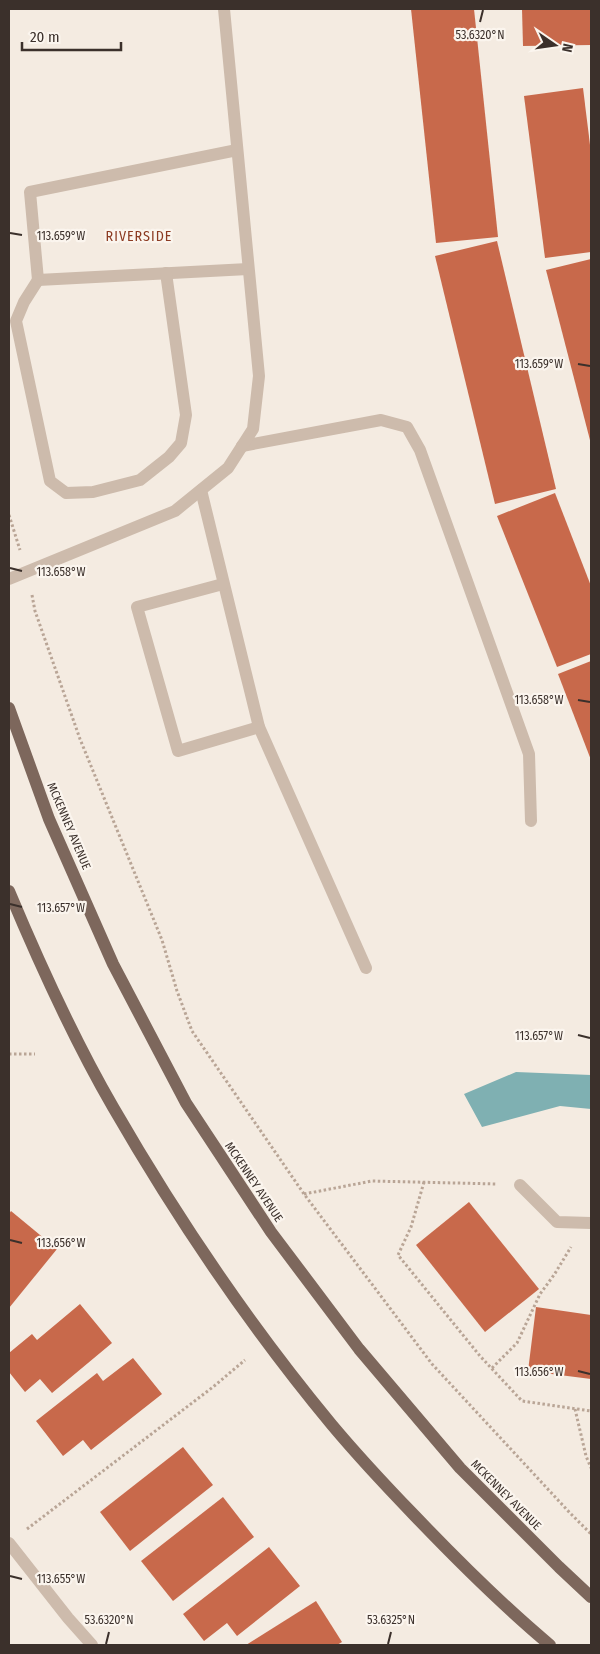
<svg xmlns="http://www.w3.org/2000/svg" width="600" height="1654" viewBox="0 0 600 1654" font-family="'Fira Sans Condensed',sans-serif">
  <rect width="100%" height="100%" fill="#f4ebe1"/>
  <polygon fill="#7fb0b2" points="516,1072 591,1075 591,1109 560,1106 482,1127 464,1094"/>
  <g fill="#c8694b">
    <polygon points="411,9 474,9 498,237 436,243"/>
    <polygon points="522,9 591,9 591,45 523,46"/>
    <polygon points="583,88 591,153 591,252 545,258 524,96"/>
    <polygon points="497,241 556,489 495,504 435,256"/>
    <polygon points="591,259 591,444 546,270"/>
    <polygon points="555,493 591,586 591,654 557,667 497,516"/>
    <polygon points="591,661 591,760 558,674"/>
    <polygon points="469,1202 539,1289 485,1332 416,1245"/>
    <polygon points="11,1211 57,1249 9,1308 9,1214"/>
    <polygon points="80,1304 112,1343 52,1393 40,1379 25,1392 9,1372 9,1353 32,1334 37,1340"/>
    <polygon points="536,1307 591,1315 591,1379 528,1371"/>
    <polygon points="133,1358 162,1394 91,1450 83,1440 63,1456 36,1421 97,1373 103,1381"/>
    <polygon points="183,1447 213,1485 130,1551 100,1512"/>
    <polygon points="223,1497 254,1537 173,1601 141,1561"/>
    <polygon points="269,1547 300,1586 237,1636 227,1623 204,1641 183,1614"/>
    <polygon points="316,1601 342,1642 337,1645 246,1645"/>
  </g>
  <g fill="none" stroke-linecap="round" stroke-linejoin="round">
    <g stroke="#b9a596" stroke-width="3" stroke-dasharray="2.5 2.5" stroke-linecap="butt">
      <polyline points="9,515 20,550"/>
      <polyline points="32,595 35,611 80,739 162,940 177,991 192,1031 304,1194 432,1364 570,1513 591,1534"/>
      <polyline points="9,1054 35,1054"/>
      <polyline points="424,1182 411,1227 398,1255 480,1356 522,1401 591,1411"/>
      <polyline points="304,1194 372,1181 497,1184"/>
      <polyline points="492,1368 517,1343 540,1294 554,1275 571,1247"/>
      <polyline points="575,1409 586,1456 591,1468"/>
      <polyline points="27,1529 213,1387 245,1360"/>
    </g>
    <g stroke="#cdbbac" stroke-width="12">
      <polyline points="237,150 30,192 38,280 248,269"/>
      <polyline points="38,280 24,302 16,321 50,481 66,493 93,492 140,480 169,457 181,443 186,415 166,273"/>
      <polyline points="242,446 381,420 407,427 420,450 529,754 531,821"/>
      <polyline points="201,490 259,727 366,968"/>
      <polyline points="9,579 175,511 228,468 253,429 259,376 224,9"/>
      <polyline points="223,584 137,607 178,751 259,727"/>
      <polyline points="520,1185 557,1222 591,1223"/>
      <polyline points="9,1543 68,1618 92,1645"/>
    </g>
    <g stroke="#7d675c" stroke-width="12">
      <polyline points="9,708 49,819 113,964 186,1103 271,1232 359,1349 460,1468 559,1567 591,1597"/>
      <path d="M9,891C40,965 73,1038 113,1107C177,1218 250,1326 332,1425C358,1456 386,1486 414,1515C458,1561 502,1605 550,1645"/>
    </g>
  </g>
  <path fill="none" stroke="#3b302b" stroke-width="2" d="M480,22L483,10M10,233L22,235M578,364L590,366M10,568L22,571M578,700L590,702M10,904L22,907M578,1035L590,1038M10,1240L22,1243M578,1371L590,1374M10,1576L22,1579M106,1644L109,1632M388,1644L391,1632"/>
  <g text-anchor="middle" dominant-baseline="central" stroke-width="4.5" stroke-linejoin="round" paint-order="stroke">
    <g font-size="12" fill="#3b302b" stroke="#fbf5ee">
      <text transform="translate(69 826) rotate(67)">MCKENNEY AVENUE</text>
      <text transform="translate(254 1182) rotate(56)">MCKENNEY AVENUE</text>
      <text transform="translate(506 1495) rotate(45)">MCKENNEY AVENUE</text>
    </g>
    <g font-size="14" letter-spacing="1" fill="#8c3b22" stroke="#fbf5ee">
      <text x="139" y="236">RIVERSIDE</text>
    </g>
  </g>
  <g font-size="12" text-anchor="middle" fill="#3b302b" stroke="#fbf5ee" stroke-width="4.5" stroke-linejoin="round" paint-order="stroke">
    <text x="480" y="39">53.6320°N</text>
    <text x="61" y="240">113.659°W</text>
    <text x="539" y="368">113.659°W</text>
    <text x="61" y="576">113.658°W</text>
    <text x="539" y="704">113.658°W</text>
    <text x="61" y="912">113.657°W</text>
    <text x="539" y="1040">113.657°W</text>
    <text x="61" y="1247">113.656°W</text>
    <text x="539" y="1376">113.656°W</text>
    <text x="61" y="1583">113.655°W</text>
    <text x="109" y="1624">53.6320°N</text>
    <text x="391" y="1624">53.6325°N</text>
  </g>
  <rect width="600" height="1654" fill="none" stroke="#3b302b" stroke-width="20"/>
  <g transform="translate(555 45) rotate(103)" stroke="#fbf5ee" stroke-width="4" paint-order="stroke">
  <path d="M0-4L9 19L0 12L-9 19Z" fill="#3b302b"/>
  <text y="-8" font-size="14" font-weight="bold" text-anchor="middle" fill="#3b302b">N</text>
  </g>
  <path d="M22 42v8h99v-8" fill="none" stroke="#3b302b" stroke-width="2.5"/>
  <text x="30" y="42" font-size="15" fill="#3b302b" stroke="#fbf5ee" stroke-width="4" paint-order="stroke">20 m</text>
</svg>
